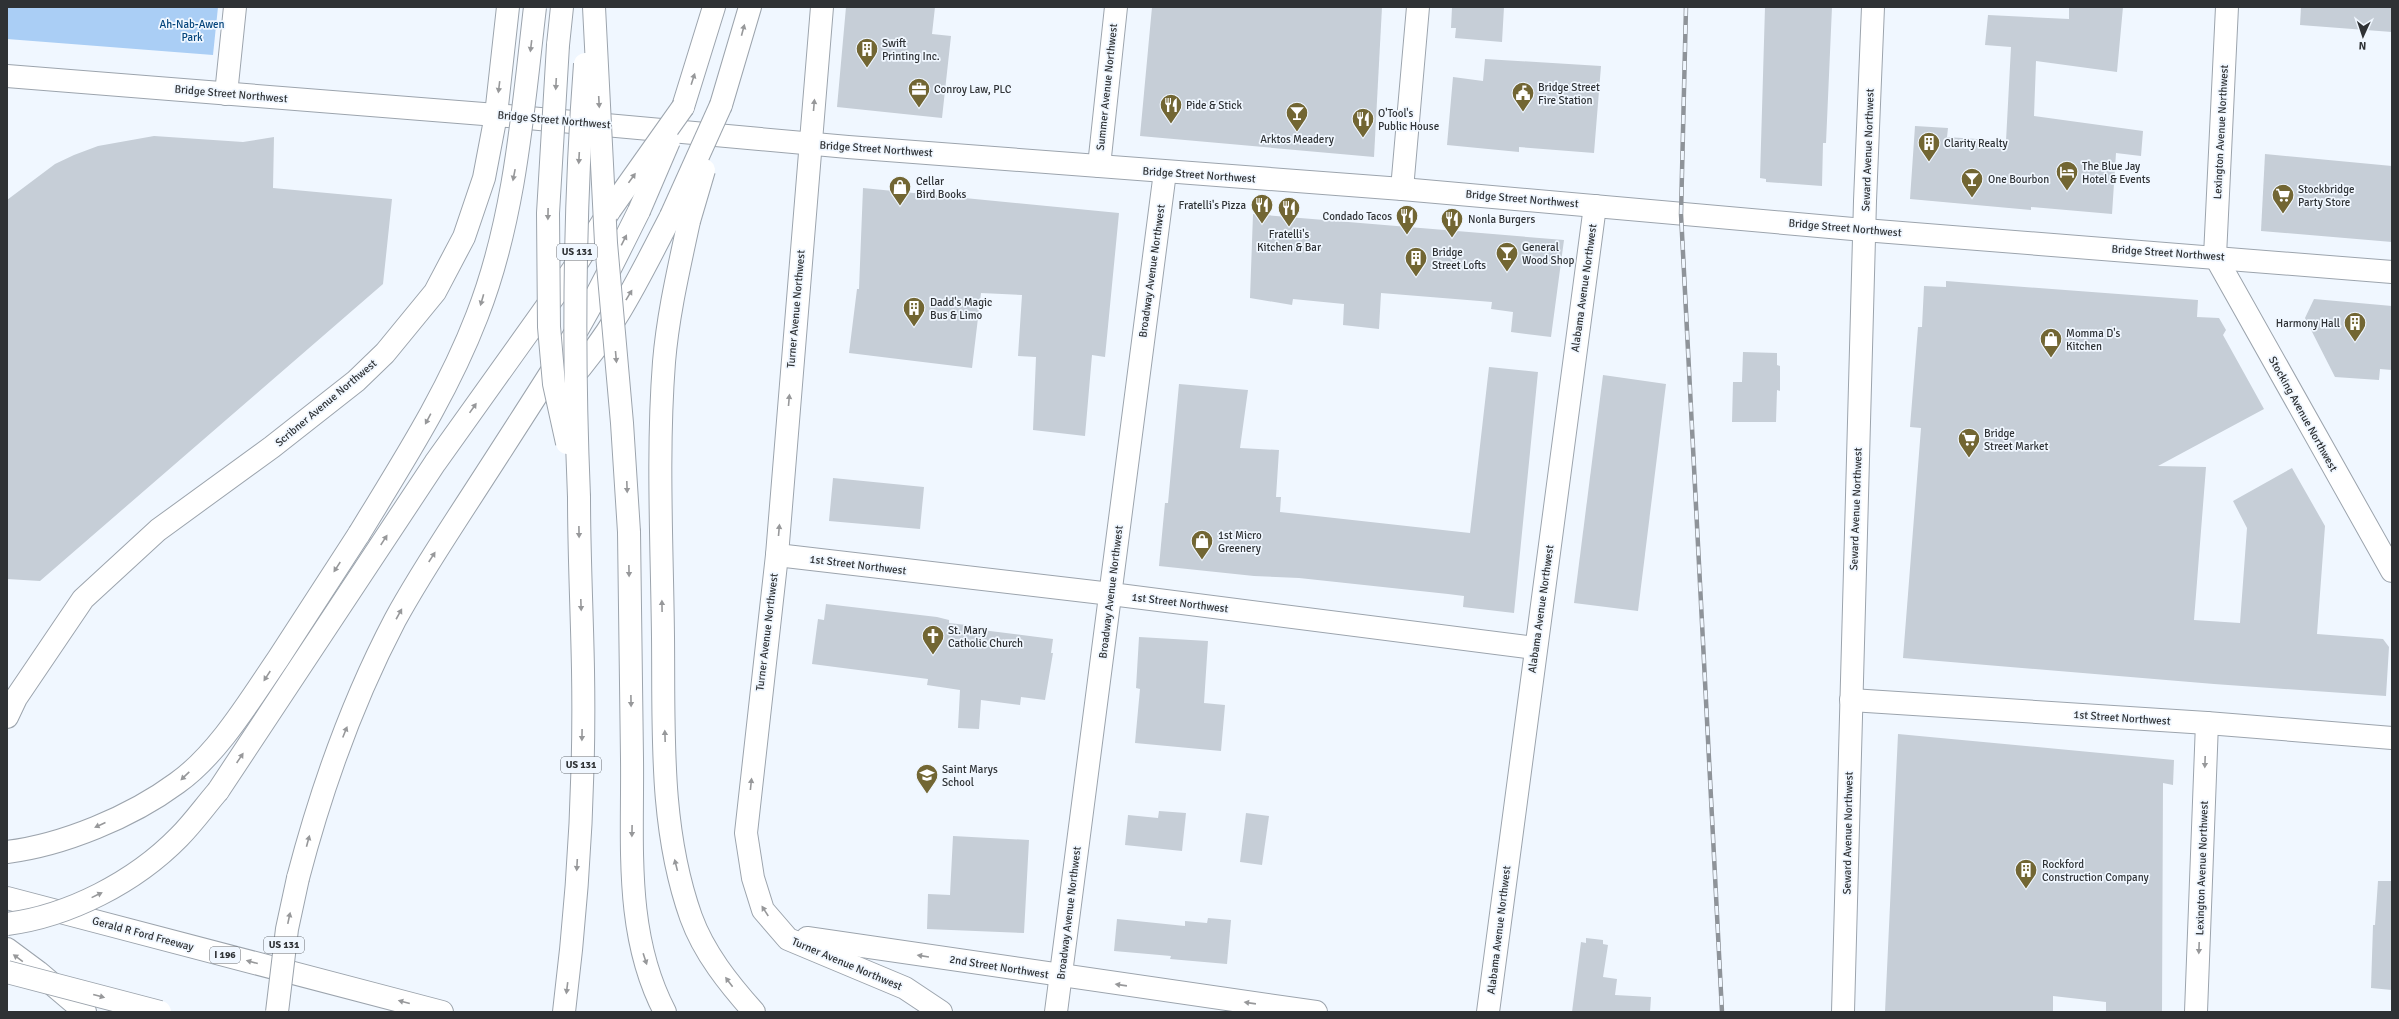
<svg xmlns="http://www.w3.org/2000/svg" width="2399" height="1019" viewBox="0 0 2399 1019" font-family="Signika,sans-serif">
  <rect width="100%" height="100%" fill="#f0f7ff"/>
  <polygon fill="#aacef5" points="7,7 218,7 213,55 7,39"/>
  <g fill="#c6ced7">
    <polygon points="846,7 935,7 932,34 951,36 942,118 837,107"/>
    <polygon points="1152,7 1382,7 1374,157 1140,136"/>
    <polygon points="1452,7 1504,7 1502,42 1455,38 1456,28 1451,28"/>
    <polygon points="1765,7 1832,7 1826,143 1823,143 1822,186 1766,182 1766,179 1760,178"/>
    <polygon points="2069,7 2123,7 2117,72 2036,61 2034,116 2143,131 2141,156 2116,153 2112,214 2031,207 2031,210 1910,199 1915,126 1948,128 1947,137 2006,141 2011,47 1985,45 1988,15 2069,19"/>
    <polygon points="2301,7 2392,7 2392,32 2300,25"/>
    <polygon points="1485,59 1601,66 1594,153 1519,147 1519,152 1447,145 1453,77 1483,81"/>
    <polygon points="154,136 243,142 274,137 273,188 392,199 383,284 40,581 7,579 7,200 55,164 74,155 98,146"/>
    <polygon points="2265,154 2392,166 2392,242 2261,231"/>
    <polygon points="863,188 1119,213 1105,357 1092,355 1085,436 1033,430 1036,357 1018,356 1022,295 981,293 972,368 849,353 857,289 859,289"/>
    <polygon points="1253,214 1564,240 1551,337 1511,332 1513,312 1491,309 1492,302 1381,293 1379,329 1343,325 1344,304 1293,299 1292,305 1250,298"/>
    <polygon points="1946,281 2198,300 2197,317 2219,318 2226,330 2223,335 2264,409 2158,466 2206,467 2194,620 2240,623 2247,528 2233,501 2292,468 2325,526 2317,634 2383,639 2389,647 2386,696 2214,684 1903,658 1921,428 1910,427 1918,327 1922,327 1924,286 1946,287"/>
    <polygon points="2314,299 2392,306 2392,370 2380,369 2379,380 2335,377 2305,318"/>
    <polygon points="1743,352 1777,353 1777,365 1780,366 1780,391 1777,390 1776,422 1732,422 1733,382 1742,382"/>
    <polygon points="1489,367 1538,372 1514,613 1463,607 1464,596 1448,594 1299,578 1254,576 1159,566 1165,503 1168,503 1179,384 1248,390 1240,448 1279,450 1276,497 1281,497 1280,512 1470,533"/>
    <polygon points="1603,375 1666,384 1638,611 1574,603"/>
    <polygon points="833,478 924,487 920,529 829,521"/>
    <polygon points="826,604 937,617 949,620 949,623 975,626 974,629 1053,639 1051,653 1053,653 1045,700 1021,697 1020,705 981,700 979,729 958,728 960,690 927,685 928,679 812,664 818,619 824,620"/>
    <polygon points="1139,637 1208,641 1204,703 1225,705 1221,751 1135,743 1140,689 1136,688"/>
    <polygon points="1898,734 2174,760 2173,785 2163,783 2162,1012 2106,1012 2106,1002 2053,996 2053,1012 1885,1012"/>
    <polygon points="1159,811 1186,813 1182,851 1125,845 1128,815 1158,818"/>
    <polygon points="1246,813 1269,816 1262,865 1240,862"/>
    <polygon points="953,836 1029,840 1024,933 927,929 928,894 950,895"/>
    <polygon points="2378,881 2392,881 2392,990 2371,988 2373,925 2375,925"/>
    <polygon points="1208,918 1231,920 1227,964 1170,959 1171,956 1114,951 1117,919 1185,926 1185,921 1207,923"/>
    <polygon points="1586,938 1603,940 1603,944 1608,945 1603,977 1617,979 1615,995 1651,997 1650,1012 1572,1012 1581,942 1586,943"/>
  </g>
  <g fill="none" stroke-linecap="round" stroke-linejoin="round">
    <g stroke="#9ca4ad" stroke-width="24">
      <g id="minor">
        <polyline points="226,94 235,7"/>
        <polyline points="1099,166 1116,7"/>
        <polyline points="2215,256 2227,7"/>
        <polyline points="777,555 1111,594 1535,648"/>
        <polyline points="1851,700 2207,723 2392,738"/>
        <polyline points="1488,1012 1595,206"/>
        <polyline points="2196,1012 2207,723"/>
      </g>
    </g>
    <g stroke="#9ca4ad" stroke-width="24">
      <g id="tertiary">
        <polyline points="822,7 777,555 746,833 753,878 763,910 788,939 905,988 941,1012"/>
        <polyline points="1402,189 1418,7"/>
        <polyline points="7,717 16,698 83,599 158,530 272,447 356,381 385,353 435,292 464,237 484,178 496,115 508,7"/>
        <polyline points="807,938 1316,1012"/>
        <polyline points="1056,1012 1165,172"/>
        <polyline points="1843,1012 1865,201 1873,7"/>
      </g>
    </g>
    <g stroke="#9ca4ad" stroke-width="24">
      <g id="secondary">
        <polyline points="7,76 496,115 848,147 1402,189 1864,230 2392,272"/>
        <polyline points="2215,256 2392,571"/>
      </g>
    </g>
    <g stroke="#9ca4ad" stroke-width="24">
      <g id="motorway">
        <polyline points="558,45 562,7"/>
        <polyline points="721,105 750,7"/>
        <polyline points="683,107 714,7"/>
        <path d="M689,221C679,268 668,314 664,362C657,453 662,546 663,637C664,731 659,827 691,917C704,953 729,984 754,1012"/>
        <path d="M567,383C612,335 641,274 671,216"/>
        <path d="M629,532C630,607 631,683 632,759C633,845 624,934 665,1012"/>
        <polyline points="218,791 435,463 572,271 610,210"/>
        <path d="M7,852C63,845 131,817 177,783C218,754 250,700 278,659C305,617 332,575 359,534"/>
        <path d="M298,878C321,790 352,702 395,620C414,585 436,551 458,517C493,463 528,409 562,355C591,309 615,259 639,211"/>
        <polyline points="7,898 442,1012"/>
        <polyline points="7,949 38,972 85,1012"/>
        <path d="M564,1012C578,900 585,783 583,670C582,613 579,555 579,497"/>
      </g>
    </g>
    <use href="#minor" stroke="#fff" stroke-width="22"/>
    <use href="#tertiary" stroke="#fff" stroke-width="22"/>
    <use href="#secondary" stroke="#fff" stroke-width="22"/>
    <use href="#motorway" stroke="#fff" stroke-width="22"/>
    <g stroke="#8e9399" stroke-width="4.5">
      <polyline id="rail" points="1686,7 1681,214 1722,1012"/>
    </g>
    <use href="#rail" stroke="#f0f7ff" stroke-width="3" stroke-dasharray="9" stroke-linecap="butt"/>
    <g stroke="#9ca4ad" stroke-width="24" stroke-linecap="butt">
      <g id="motorway-bridge">
        <polyline points="594,7 606,243 622,423 629,532"/>
        <polyline points="558,45 548,213 549,327 554,384 567,443"/>
        <polyline points="610,210 683,107"/>
        <polyline points="639,211 669,141"/>
        <polyline points="671,216 721,105"/>
        <polyline points="689,221 704,170"/>
        <path d="M579,497C573,353 574,208 585,64"/>
        <path d="M359,534C402,463 447,394 477,316C515,219 523,110 535,7"/>
        <path d="M7,924C69,916 135,882 179,837C193,823 205,806 218,791"/>
        <polyline points="7,972 160,1012"/>
        <polyline points="277,1012 287,929 298,878"/>
      </g>
    </g>
    <use href="#motorway-bridge" stroke="#fff" stroke-width="22"/>
  </g>
  <defs><path id="oneway-solid" d="M-6-.8H1V-3.2L6.5 0L1 3.2V.8H-6Z"/></defs>
  <g fill="#97989a">
    <use href="#oneway-solid" transform="translate(743 30) rotate(-75)"/>
    <use href="#oneway-solid" transform="translate(531 46) rotate(97)"/>
    <use href="#oneway-solid" transform="translate(693 79) rotate(-72)"/>
    <use href="#oneway-solid" transform="translate(556 84) rotate(93)"/>
    <use href="#oneway-solid" transform="translate(499 87) rotate(97)"/>
    <use href="#oneway-solid" transform="translate(599 102) rotate(87)"/>
    <use href="#oneway-solid" transform="translate(814 105) rotate(-85)"/>
    <use href="#oneway-solid" transform="translate(579 158) rotate(93)"/>
    <use href="#oneway-solid" transform="translate(514 175) rotate(101)"/>
    <use href="#oneway-solid" transform="translate(632 178) rotate(-54)"/>
    <use href="#oneway-solid" transform="translate(548 214) rotate(91)"/>
    <use href="#oneway-solid" transform="translate(624 240) rotate(-63)"/>
    <use href="#oneway-solid" transform="translate(629 295) rotate(-59)"/>
    <use href="#oneway-solid" transform="translate(482 300) rotate(106)"/>
    <use href="#oneway-solid" transform="translate(616 357) rotate(85)"/>
    <use href="#oneway-solid" transform="translate(789 400) rotate(-85)"/>
    <use href="#oneway-solid" transform="translate(473 408) rotate(-55)"/>
    <use href="#oneway-solid" transform="translate(428 419) rotate(118)"/>
    <use href="#oneway-solid" transform="translate(627 487) rotate(88)"/>
    <use href="#oneway-solid" transform="translate(779 530) rotate(-85)"/>
    <use href="#oneway-solid" transform="translate(579 532) rotate(89)"/>
    <use href="#oneway-solid" transform="translate(384 540) rotate(-57)"/>
    <use href="#oneway-solid" transform="translate(432 557) rotate(-57)"/>
    <use href="#oneway-solid" transform="translate(337 567) rotate(123)"/>
    <use href="#oneway-solid" transform="translate(629 571) rotate(89)"/>
    <use href="#oneway-solid" transform="translate(581 605) rotate(88)"/>
    <use href="#oneway-solid" transform="translate(662 606) rotate(-91)"/>
    <use href="#oneway-solid" transform="translate(399 614) rotate(-61)"/>
    <use href="#oneway-solid" transform="translate(267 676) rotate(123)"/>
    <use href="#oneway-solid" transform="translate(631 701) rotate(89)"/>
    <use href="#oneway-solid" transform="translate(345 732) rotate(-68)"/>
    <use href="#oneway-solid" transform="translate(582 735) rotate(91)"/>
    <use href="#oneway-solid" transform="translate(665 736) rotate(-92)"/>
    <use href="#oneway-solid" transform="translate(240 758) rotate(-56)"/>
    <use href="#oneway-solid" transform="translate(2205 762) rotate(92)"/>
    <use href="#oneway-solid" transform="translate(185 776) rotate(136)"/>
    <use href="#oneway-solid" transform="translate(751 784) rotate(-84)"/>
    <use href="#oneway-solid" transform="translate(100 825) rotate(156)"/>
    <use href="#oneway-solid" transform="translate(632 831) rotate(91)"/>
    <use href="#oneway-solid" transform="translate(308 841) rotate(-75)"/>
    <use href="#oneway-solid" transform="translate(577 865) rotate(93)"/>
    <use href="#oneway-solid" transform="translate(676 865) rotate(-104)"/>
    <use href="#oneway-solid" transform="translate(97 895) rotate(-26)"/>
    <use href="#oneway-solid" transform="translate(765 911) rotate(-123)"/>
    <use href="#oneway-solid" transform="translate(289 918) rotate(-78)"/>
    <use href="#oneway-solid" transform="translate(2199 948) rotate(92)"/>
    <use href="#oneway-solid" transform="translate(923 956) rotate(-171)"/>
    <use href="#oneway-solid" transform="translate(18 958) rotate(-144)"/>
    <use href="#oneway-solid" transform="translate(645 959) rotate(72)"/>
    <use href="#oneway-solid" transform="translate(252 962) rotate(-165)"/>
    <use href="#oneway-solid" transform="translate(729 982) rotate(-127)"/>
    <use href="#oneway-solid" transform="translate(1121 985) rotate(-172)"/>
    <use href="#oneway-solid" transform="translate(567 988) rotate(97)"/>
    <use href="#oneway-solid" transform="translate(99 996) rotate(15)"/>
    <use href="#oneway-solid" transform="translate(404 1002) rotate(-165)"/>
    <use href="#oneway-solid" transform="translate(1250 1003) rotate(-172)"/>
  </g>
  <defs>
    <g id="building-pin" transform="scale(1.15)"><path d="M0 17L-7.5 6A9.5 9.5 0 1 1 7.5 6Z" fill="#726633" stroke="#f0f7ff"/><path d="M-4-6H4V6H1V3H-1V6H-4ZM-2.5-4.3h1.7v1.8h-1.7ZM.8-4.3h1.7v1.8H.8ZM-2.5-1h1.7V.8h-1.7ZM.8-1h1.7V.8H.8Z" fill="#fff"/></g>
    <g id="office-pin" transform="scale(1.15)"><path d="M0 17L-7.5 6A9.5 9.5 0 1 1 7.5 6Z" fill="#726633" stroke="#f0f7ff"/><path d="M-6-3h4V-5.5h4V-3h4V5H-6ZM-1-4.5V-3h2v-1.5ZM-6 0V1H6V0Z" fill="#fff"/></g>
    <g id="civic-pin" transform="scale(1.15)"><path d="M0 17L-7.5 6A9.5 9.5 0 1 1 7.5 6Z" fill="#726633" stroke="#f0f7ff"/><path d="M-.6-6.5H3V-4.5H.6V-3L4-1V1h2V6H-6V1h2V-1L-.6-3ZM-1.2 2.5V6h2.4V2.5Z" fill="#fff"/></g>
    <g id="restaurant-pin" transform="scale(1.15)"><path d="M0 17L-7.5 6A9.5 9.5 0 1 1 7.5 6Z" fill="#726633" stroke="#f0f7ff"/><path d="M-5-6h1v4h1v-4h1v4h1v-4h1v5L-1.5 .5V6h-2V.5L-5-1ZM5-6V6H3V1.5H1.5Q1.5-4 5-6Z" fill="#fff"/></g>
    <g id="bar-pin" transform="scale(1.15)"><path d="M0 17L-7.5 6A9.5 9.5 0 1 1 7.5 6Z" fill="#726633" stroke="#f0f7ff"/><path d="M-6-5H6L.8 .8V4.5H3.5V6h-7V4.5H-.8V.8Z" fill="#fff"/></g>
    <g id="hotel-pin" transform="scale(1.15)"><path d="M0 17L-7.5 6A9.5 9.5 0 1 1 7.5 6Z" fill="#726633" stroke="#f0f7ff"/><path d="M-6-4.5h1.5V1H6V5H4.5V3h-9V5H-6ZM-4 0a1.8 1.8 0 1 1 3.6 0ZM.5 0V-2.5h3Q6-2.5 6 0Z" fill="#fff"/></g>
    <g id="shop-pin" transform="scale(1.15)"><path d="M0 17L-7.5 6A9.5 9.5 0 1 1 7.5 6Z" fill="#726633" stroke="#f0f7ff"/><path d="M-5-2.5h2.3a2.7 3.5 0 0 1 5.4 0H5L5.5 6h-11ZM-1.5-2.5h3a1.5 2.3 0 0 0-3 0Z" fill="#fff"/></g>
    <g id="supermarket-pin" transform="scale(1.15)"><path d="M0 17L-7.5 6A9.5 9.5 0 1 1 7.5 6Z" fill="#726633" stroke="#f0f7ff"/><path d="M-6-5.5h2.5l.6 2H6L4.5 2H-2.5L-4.4-4H-6ZM-1.5 3.2a1.3 1.3 0 1 0 .1 0ZM3 3.2a1.3 1.3 0 1 0 .1 0Z" fill="#fff"/></g>
    <g id="church-pin" transform="scale(1.15)"><path d="M0 17L-7.5 6A9.5 9.5 0 1 1 7.5 6Z" fill="#726633" stroke="#f0f7ff"/><path d="M-1.2-6h2.4v3.5h3.3v2.4h-3.3V6h-2.4V-.1h-3.3v-2.4h3.3Z" fill="#fff"/></g>
    <g id="school-pin" transform="scale(1.15)"><path d="M0 17L-7.5 6A9.5 9.5 0 1 1 7.5 6Z" fill="#726633" stroke="#f0f7ff"/><path d="M0-5L7-2L0 1L-7-2ZM-4 1L0 2.5L4 1V4Q0 6-4 4Z" fill="#fff"/></g>
  </defs>
  <g fill-rule="evenodd">
    <use href="#building-pin" x="867" y="49"/>
    <use href="#office-pin" x="919" y="89"/>
    <use href="#civic-pin" x="1523" y="93"/>
    <use href="#restaurant-pin" x="1171" y="105"/>
    <use href="#bar-pin" x="1297" y="113"/>
    <use href="#restaurant-pin" x="1363" y="119"/>
    <use href="#building-pin" x="1929" y="143"/>
    <use href="#hotel-pin" x="2067" y="172"/>
    <use href="#bar-pin" x="1972" y="179"/>
    <use href="#shop-pin" x="900" y="187"/>
    <use href="#supermarket-pin" x="2283" y="195"/>
    <use href="#restaurant-pin" x="1262" y="205"/>
    <use href="#restaurant-pin" x="1289" y="208"/>
    <use href="#restaurant-pin" x="1407" y="216"/>
    <use href="#restaurant-pin" x="1452" y="219"/>
    <use href="#bar-pin" x="1507" y="253"/>
    <use href="#building-pin" x="1416" y="258"/>
    <use href="#building-pin" x="914" y="308"/>
    <use href="#building-pin" x="2355" y="323"/>
    <use href="#shop-pin" x="2051" y="339"/>
    <use href="#supermarket-pin" x="1969" y="439"/>
    <use href="#shop-pin" x="1202" y="541"/>
    <use href="#church-pin" x="933" y="636"/>
    <use href="#school-pin" x="927" y="775"/>
    <use href="#building-pin" x="2026" y="870"/>
  </g>
  <g text-anchor="middle" dominant-baseline="central" stroke-width="3.5" stroke-linejoin="round" paint-order="stroke">
    <g fill="#f0f7ff" stroke="#696d72" stroke-width="1">
      <rect x="557" y="244" width="40" height="16" rx="3"/>
      <rect x="561" y="757" width="40" height="16" rx="3"/>
      <rect x="264" y="937" width="40" height="16" rx="3"/>
      <rect x="210" y="947" width="30" height="16" rx="3"/>
    </g>
    <g font-size="10" font-weight="bold" fill="#2f3235">
      <text x="577" y="252">US 131</text>
      <text x="581" y="765">US 131</text>
      <text x="284" y="945">US 131</text>
      <text x="225" y="955">I 196</text>
    </g>
    <g font-size="11" fill="#05457c" stroke="#f0f7ff">
      <text x="192" y="24">Ah-Nab-Awen<tspan x="192" dy="13">Park</tspan></text>
    </g>
    <g font-size="11" fill="#2f3235" stroke="#f0f7ff" text-anchor="start">
      <text x="882" y="43">Swift<tspan x="882" dy="13">Printing Inc.</tspan></text>
      <text x="1538" y="87">Bridge Street<tspan x="1538" dy="13">Fire Station</tspan></text>
      <text x="934" y="89">Conroy Law, PLC</text>
      <text x="1186" y="105">Pide &amp; Stick</text>
      <text x="1378" y="113">O'Tool's<tspan x="1378" dy="13">Public House</tspan></text>
      <text x="1297" y="139" text-anchor="middle">Arktos Meadery</text>
      <text x="1944" y="143">Clarity Realty</text>
      <text x="2082" y="166">The Blue Jay<tspan x="2082" dy="13">Hotel &amp; Events</tspan></text>
      <text x="1988" y="179">One Bourbon</text>
      <text x="916" y="181">Cellar<tspan x="916" dy="13">Bird Books</tspan></text>
      <text x="2298" y="189">Stockbridge<tspan x="2298" dy="13">Party Store</tspan></text>
      <text x="1246" y="205" text-anchor="end">Fratelli's Pizza</text>
      <text x="1392" y="216" text-anchor="end">Condado Tacos</text>
      <text x="1468" y="219">Nonla Burgers</text>
      <text x="1289" y="234" text-anchor="middle">Fratelli's<tspan x="1289" dy="13">Kitchen &amp; Bar</tspan></text>
      <text x="1522" y="247">General<tspan x="1522" dy="13">Wood Shop</tspan></text>
      <text x="1432" y="252">Bridge<tspan x="1432" dy="13">Street Lofts</tspan></text>
      <text x="930" y="302">Dadd's Magic<tspan x="930" dy="13">Bus &amp; Limo</tspan></text>
      <text x="2340" y="323" text-anchor="end">Harmony Hall</text>
      <text x="2066" y="333">Momma D's<tspan x="2066" dy="13">Kitchen</tspan></text>
      <text x="1984" y="433">Bridge<tspan x="1984" dy="13">Street Market</tspan></text>
      <text x="1218" y="535">1st Micro<tspan x="1218" dy="13">Greenery</tspan></text>
      <text x="948" y="630">St. Mary<tspan x="948" dy="13">Catholic Church</tspan></text>
      <text x="942" y="769">Saint Marys<tspan x="942" dy="13">School</tspan></text>
      <text x="2042" y="864">Rockford<tspan x="2042" dy="13">Construction Company</tspan></text>
    </g>
    <g font-size="11" fill="#2f3235" stroke="#f0f7ff">
      <text transform="translate(1107 87) rotate(-84)">Summer Avenue Northwest</text>
      <text transform="translate(231 94) rotate(5)">Bridge Street Northwest</text>
      <text transform="translate(554 120) rotate(5)">Bridge Street Northwest</text>
      <text transform="translate(2221 132) rotate(-87)">Lexington Avenue Northwest</text>
      <text transform="translate(876 149) rotate(4)">Bridge Street Northwest</text>
      <text transform="translate(1868 150) rotate(-88)">Seward Avenue Northwest</text>
      <text transform="translate(1199 175) rotate(4)">Bridge Street Northwest</text>
      <text transform="translate(1522 199) rotate(5)">Bridge Street Northwest</text>
      <text transform="translate(1845 228) rotate(5)">Bridge Street Northwest</text>
      <text transform="translate(2168 253) rotate(4)">Bridge Street Northwest</text>
      <text transform="translate(1152 271) rotate(-82)">Broadway Avenue Northwest</text>
      <text transform="translate(1584 288) rotate(-82)">Alabama Avenue Northwest</text>
      <text transform="translate(796 309) rotate(-85)">Turner Avenue Northwest</text>
      <text transform="translate(326 403) rotate(-40)">Scribner Avenue Northwest</text>
      <text transform="translate(2303 414) rotate(61)">Stocking Avenue Northwest</text>
      <text transform="translate(1856 509) rotate(-88)">Seward Avenue Northwest</text>
      <text transform="translate(858 565) rotate(7)">1st Street Northwest</text>
      <text transform="translate(1111 592) rotate(-83)">Broadway Avenue Northwest</text>
      <text transform="translate(1180 603) rotate(7)">1st Street Northwest</text>
      <text transform="translate(1541 609) rotate(-82)">Alabama Avenue Northwest</text>
      <text transform="translate(767 632) rotate(-83)">Turner Avenue Northwest</text>
      <text transform="translate(2122 718) rotate(4)">1st Street Northwest</text>
      <text transform="translate(1848 833) rotate(-89)">Seward Avenue Northwest</text>
      <text transform="translate(2202 868) rotate(-88)">Lexington Avenue Northwest</text>
      <text transform="translate(1069 913) rotate(-83)">Broadway Avenue Northwest</text>
      <text transform="translate(1499 930) rotate(-83)">Alabama Avenue Northwest</text>
      <text transform="translate(143 934) rotate(15)">Gerald R Ford Freeway</text>
      <text transform="translate(847 964) rotate(23)">Turner Avenue Northwest</text>
      <text transform="translate(999 967) rotate(9)">2nd Street Northwest</text>
    </g>
  </g>
  <rect width="2399" height="1019" fill="none" stroke="#2f3235" stroke-width="16"/>
  <g transform="translate(2363 36) rotate(183)" stroke="#f0f7ff" stroke-width="3" paint-order="stroke">
  <path d="M0-3L7 15L0 10L-7 15Z" fill="#2f3235"/>
  <text y="-6" font-size="11" font-weight="bold" text-anchor="middle" fill="#2f3235">N</text>
  </g>
</svg>
